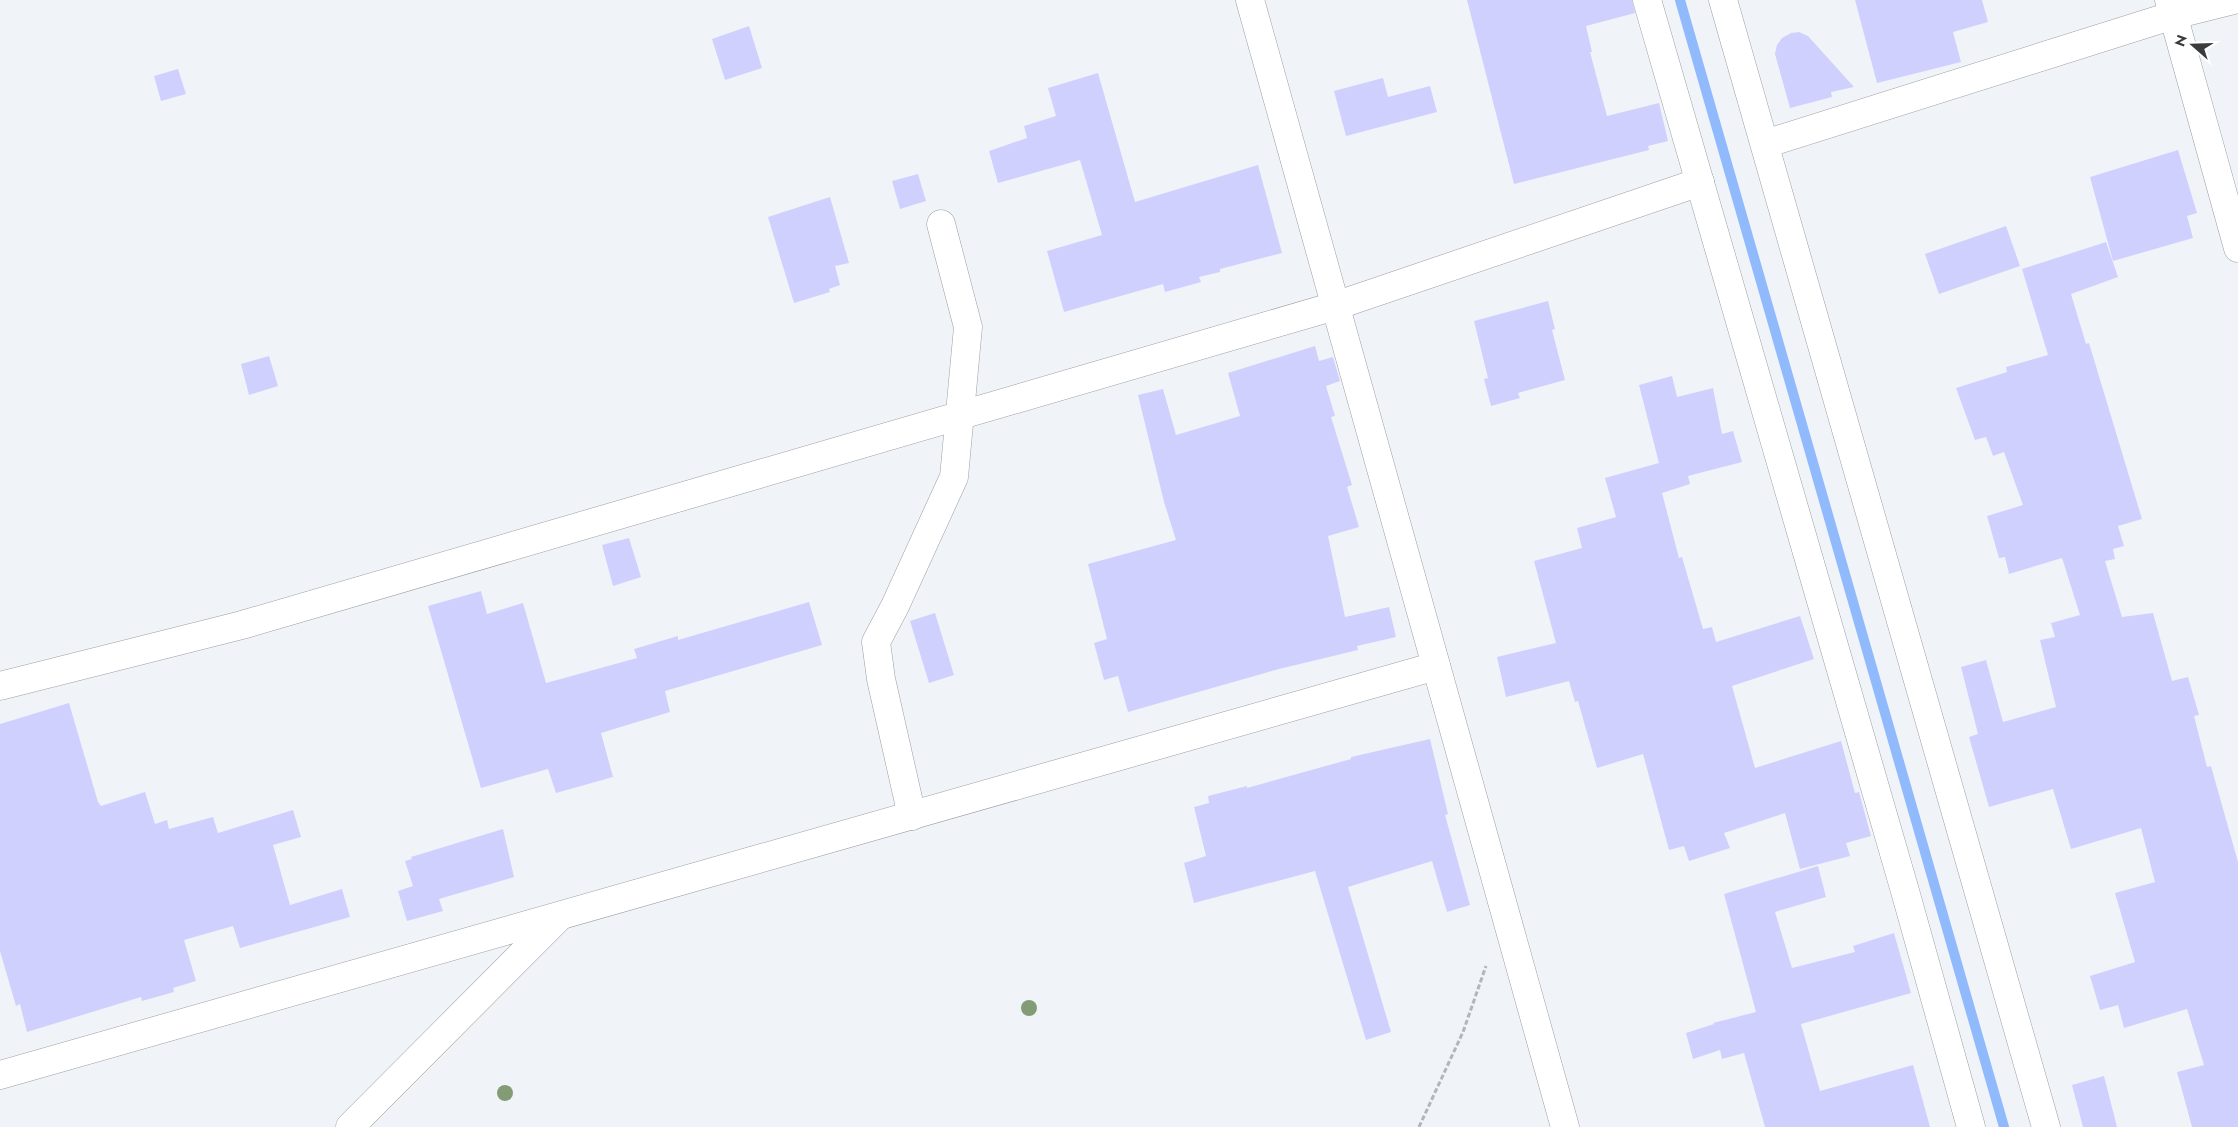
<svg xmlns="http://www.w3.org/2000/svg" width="2238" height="1127" viewBox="0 0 2238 1127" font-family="Jost,sans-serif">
  <rect width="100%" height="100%" fill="#f0f4f9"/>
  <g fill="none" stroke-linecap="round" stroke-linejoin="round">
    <polyline stroke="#91bafd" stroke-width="10" points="1680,0 2004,1127"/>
  </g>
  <g fill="#d0d0fe">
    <polygon points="1467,0 1632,0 1635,13 1586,26 1592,52 1590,52 1607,116 1659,103 1668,141 1648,146 1649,150 1514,184"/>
    <polygon points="1855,0 1982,0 1988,22 1953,32 1961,62 1877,83"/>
    <polygon points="749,26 762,68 725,80 712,39"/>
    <polygon points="1799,32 1808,36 1854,87 1831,92 1832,97 1790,108 1775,54 1777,45 1782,38 1791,33"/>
    <polygon points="178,69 186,94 161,101 154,76"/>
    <polygon points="1098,73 1135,202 1258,165 1282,253 1220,269 1220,272 1199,277 1201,282 1165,292 1163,284 1064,312 1047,251 1102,235 1080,160 998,183 989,151 1027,138 1024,126 1056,116 1048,88"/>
    <polygon points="1383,78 1388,97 1430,86 1437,112 1346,136 1334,91"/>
    <polygon points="2178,150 2197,213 2187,216 2193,238 2113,261 2090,177"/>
    <polygon points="918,174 926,201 900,209 892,181"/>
    <polygon points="830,197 849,263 835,266 840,285 829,289 830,292 794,303 768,217"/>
    <polygon points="2006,226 2020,266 1939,294 1925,254"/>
    <polygon points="2106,242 2118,277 2071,294 2086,344 2089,343 2142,519 2118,526 2124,546 2113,549 2115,559 2105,561 2122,617 2153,613 2172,681 2188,677 2199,715 2194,716 2207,767 2211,766 2238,862 2238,1127 2192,1127 2177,1072 2204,1065 2187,1009 2124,1028 2118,1005 2100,1010 2090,976 2135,962 2115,893 2155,882 2141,828 2071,849 2053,789 1989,807 1969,737 1978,734 1961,667 1986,660 2003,722 2056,707 2040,640 2055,637 2051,623 2080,615 2062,558 2009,574 2005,557 1999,558 1987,516 2023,505 2004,452 1993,456 1986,437 1975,440 1956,388 2007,372 2006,367 2048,355 2022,269"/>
    <polygon points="1548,301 1555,329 1552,330 1565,380 1518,393 1520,398 1491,406 1484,379 1488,378 1474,321"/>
    <polygon points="1315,346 1319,361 1333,357 1340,381 1326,386 1335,416 1331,417 1352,485 1347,487 1359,527 1328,536 1345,617 1389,607 1396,637 1357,646 1358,650 1279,669 1128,712 1118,676 1104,680 1094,643 1107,639 1088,564 1176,540 1164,502 1138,395 1163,389 1176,435 1240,416 1228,373"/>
    <polygon points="269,356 278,386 249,395 241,364"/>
    <polygon points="1672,376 1677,397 1713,388 1722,434 1733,431 1742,462 1688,476 1690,484 1662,493 1679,558 1682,557 1703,629 1712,627 1716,642 1800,616 1814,659 1732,686 1755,768 1841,741 1855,793 1859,792 1871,836 1846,843 1850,856 1800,869 1785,813 1724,833 1730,848 1689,861 1684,846 1669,850 1643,754 1597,768 1578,701 1575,702 1569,681 1506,697 1497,657 1556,643 1534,561 1582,548 1577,528 1616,517 1605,478 1659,463 1639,385"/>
    <polygon points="629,538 641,577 613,586 602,545"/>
    <polygon points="481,591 487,614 523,603 546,683 637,658 634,649 678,636 678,640 809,602 822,645 665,691 670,712 601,733 613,777 556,793 548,769 481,788 428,606"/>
    <polygon points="935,613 954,675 929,683 910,621"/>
    <polygon points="69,703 98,802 101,806 145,792 155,824 167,820 169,829 213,817 218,833 293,810 301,837 273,845 290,905 342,889 350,917 240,948 233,926 184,940 196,981 173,988 174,992 142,1001 141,997 27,1032 20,1004 16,1006 0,951 0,724"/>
    <polygon points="1430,739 1448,814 1445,815 1470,905 1447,912 1432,861 1348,887 1391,1032 1366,1040 1315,871 1194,903 1184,863 1206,856 1194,807 1209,803 1208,796 1247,786 1247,788 1351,759 1351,757"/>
    <polygon points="503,829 514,877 439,899 443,911 407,921 398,891 413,886 405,861 412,859 411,857"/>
    <polygon points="1818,866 1826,897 1775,912 1792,968 1855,952 1853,946 1894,933 1911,993 1801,1024 1820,1091 1913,1065 1930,1127 1765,1127 1744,1053 1722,1059 1720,1050 1693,1059 1686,1033 1714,1024 1713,1023 1756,1012 1724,894"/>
    <polygon points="2104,1076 2117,1127 2083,1127 2072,1085"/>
  </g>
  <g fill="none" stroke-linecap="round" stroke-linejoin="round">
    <g stroke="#9b9fa4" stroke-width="29">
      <g id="minor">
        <polyline points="1250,0 1565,1127"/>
        <polyline points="1647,0 1905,891 1971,1127"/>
        <polyline points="1723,0 2046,1127"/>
        <polyline points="2169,0 2238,248"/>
        <polyline points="1765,144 2174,15 2234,0"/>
        <polyline points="0,686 242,625 1335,306 1700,182"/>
        <polyline points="912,816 881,679 876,642 895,606 954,477 968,327 941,224"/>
        <polyline points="0,1075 1436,666"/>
        <polyline points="350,1127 559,917"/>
      </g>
    </g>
    <polyline stroke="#b2b5b9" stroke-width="3" stroke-dasharray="5 2.5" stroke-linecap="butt" points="1419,1127 1463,1032 1486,966"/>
    <use href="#minor" stroke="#fff" stroke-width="28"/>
  </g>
  <g fill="#849c76">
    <circle cx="1029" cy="1008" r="8"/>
    <circle cx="505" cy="1093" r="8"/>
  </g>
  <g transform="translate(2193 45) rotate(290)" stroke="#ffffff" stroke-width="4" paint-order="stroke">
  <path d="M0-4L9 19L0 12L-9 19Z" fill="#3a3b3d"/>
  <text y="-8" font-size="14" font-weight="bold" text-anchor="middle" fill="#3a3b3d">N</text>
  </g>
</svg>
